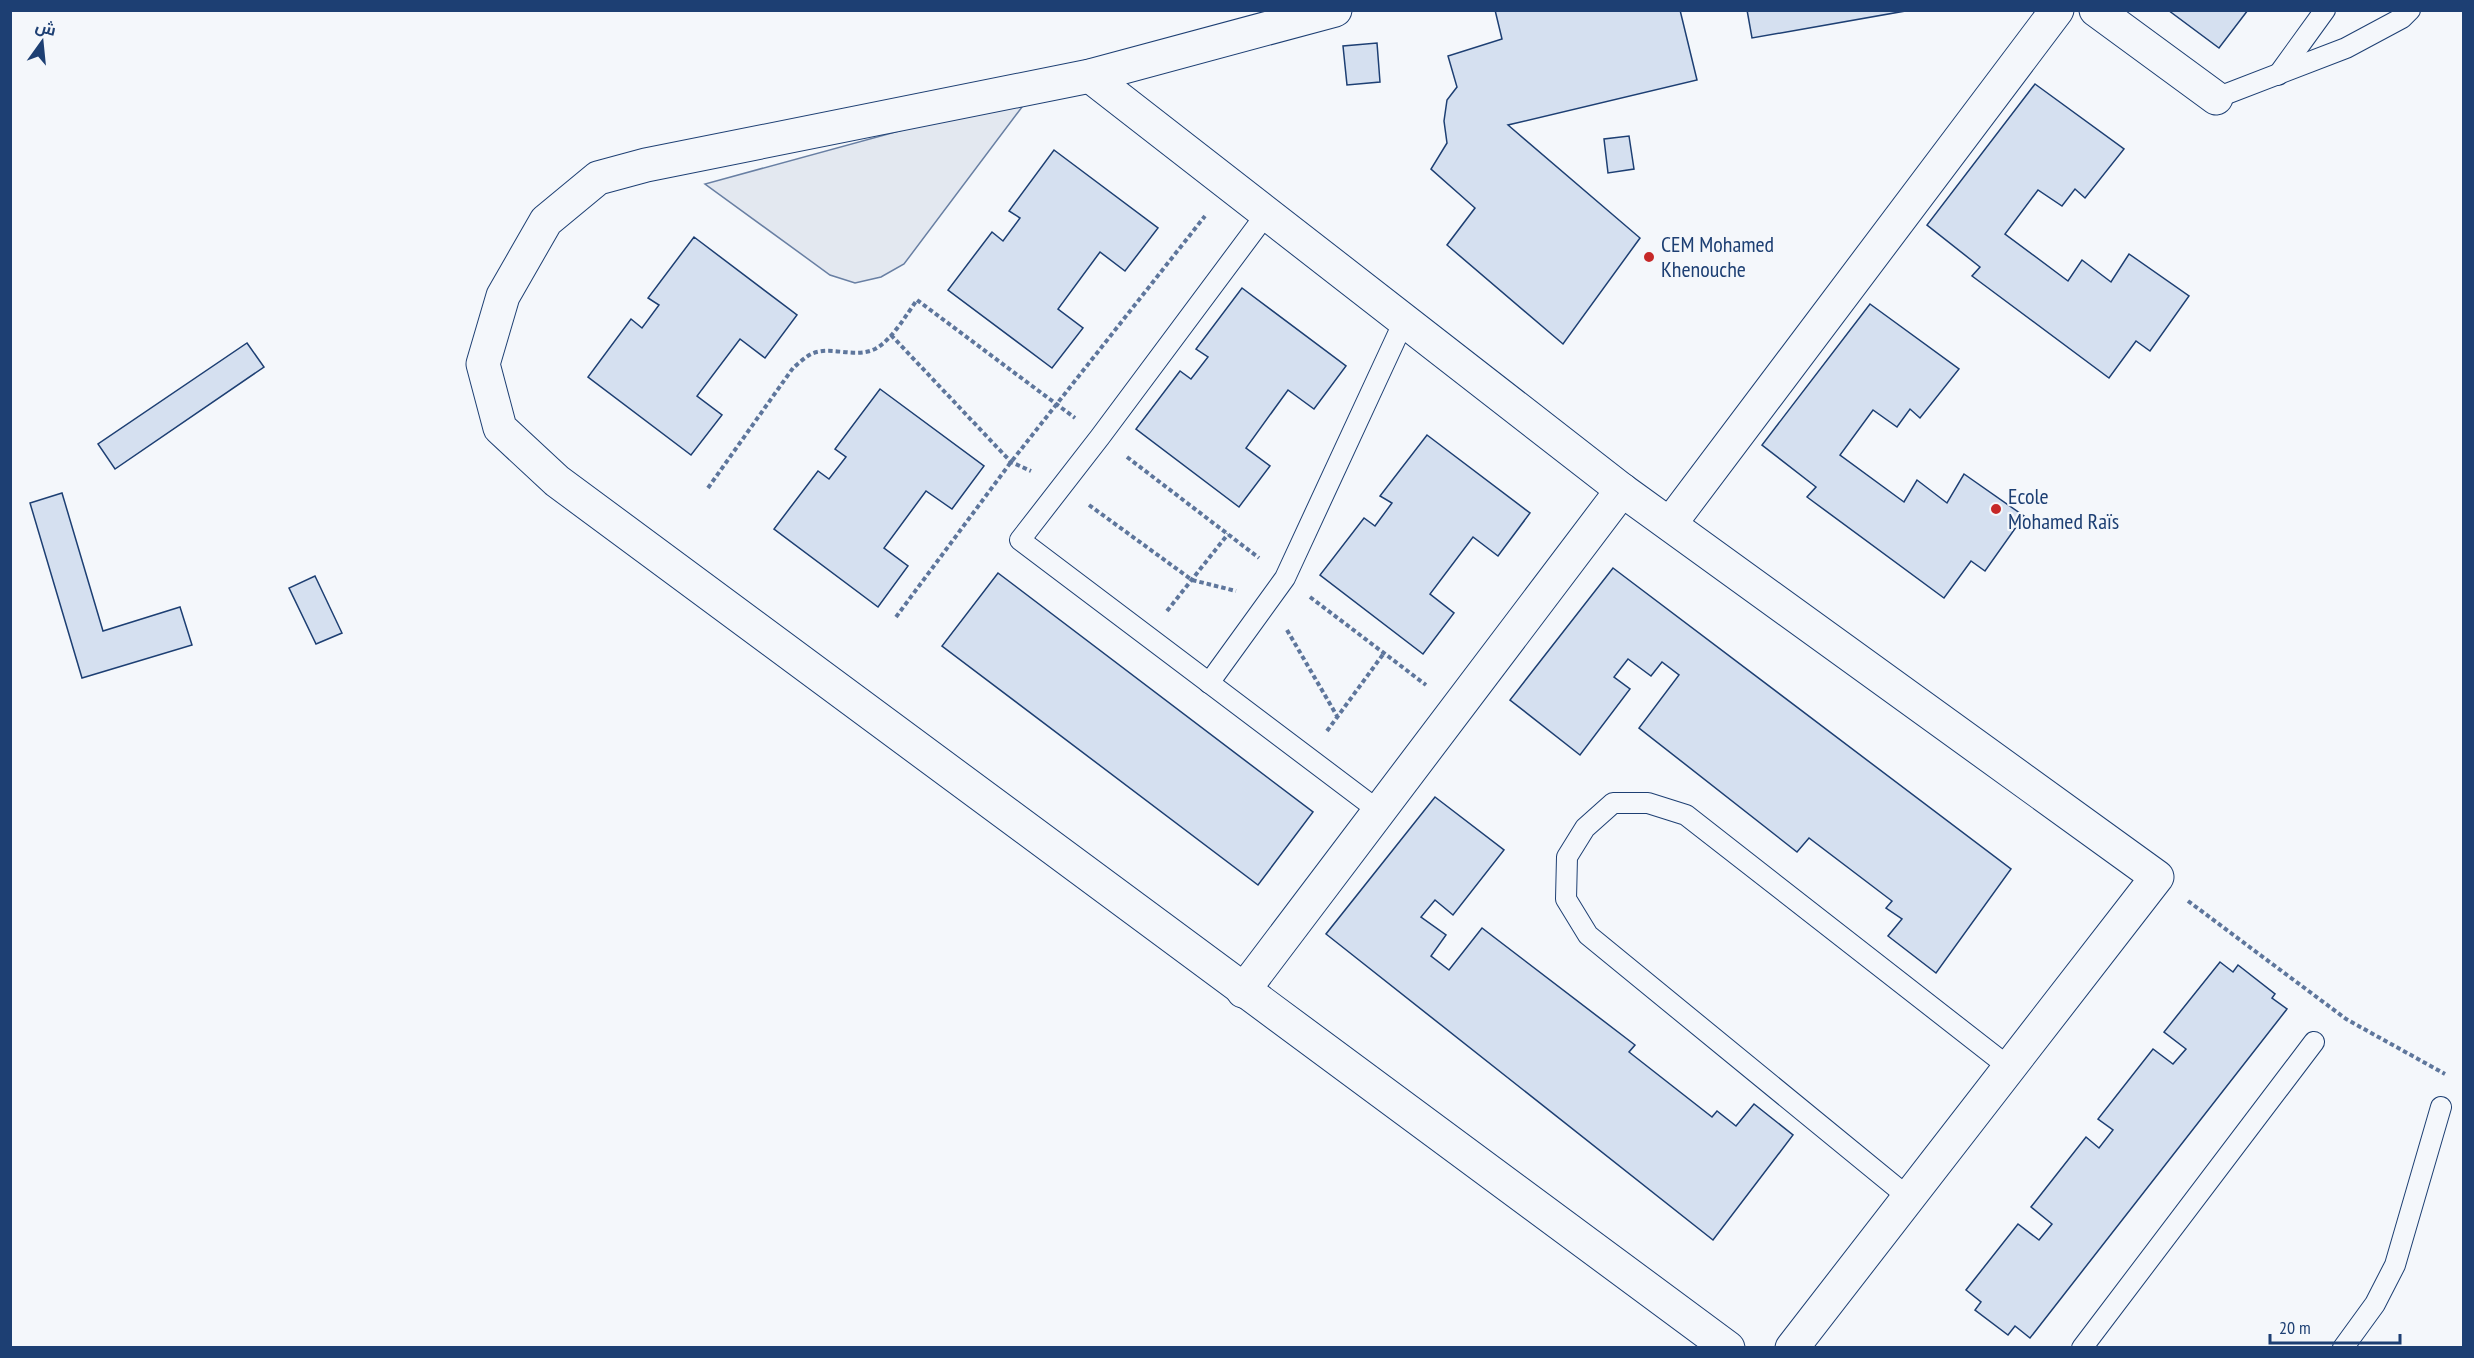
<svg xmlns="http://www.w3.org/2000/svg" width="2474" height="1358" viewBox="0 0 2474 1358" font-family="'PT Sans Narrow',Cairo,sans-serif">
  <rect width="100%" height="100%" fill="#f4f7fb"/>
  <polygon fill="#e3e8f0" stroke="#687fa3" stroke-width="1.5" points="1031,95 904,264 881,277 855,283 830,275 705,184"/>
  <g fill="#d5e0f0" stroke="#1d3f73" stroke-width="1.5">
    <polygon points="1495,10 1680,10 1697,80 1508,125 1640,238 1563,344 1447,245 1475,208 1431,169 1447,143 1444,121 1447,100 1457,87 1448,56 1502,39"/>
    <polygon points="1747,10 1905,10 1905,11 1752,38"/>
    <polygon points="2168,10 2248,10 2219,48"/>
    <polygon points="1377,43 1380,82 1347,85 1343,46"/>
    <polygon points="2035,84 2124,149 2085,198 2075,189 2062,206 2038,190 2005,234 2068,281 2082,260 2111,282 2129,254 2189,296 2150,351 2136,341 2109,378 1972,276 1980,267 1927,225"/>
    <polygon points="1629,136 1634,169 1608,173 1604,139"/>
    <polygon points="1054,150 1158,228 1125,271 1100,252 1058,309 1083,328 1052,368 948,290 992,232 1003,241 1020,218 1009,211"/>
    <polygon points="694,237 797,315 765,358 740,339 697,396 722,415 691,455 588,377 631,319 642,328 659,305 648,298"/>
    <polygon points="1242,288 1346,366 1314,409 1288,390 1246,448 1270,466 1239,507 1136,429 1180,371 1191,379 1208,357 1196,349"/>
    <polygon points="1870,304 1959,369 1920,418 1910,409 1897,427 1873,410 1840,455 1904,502 1917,480 1947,503 1964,474 2024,516 1985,571 1971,561 1944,598 1807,497 1816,487 1762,445"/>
    <polygon points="247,343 264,367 115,469 98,444"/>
    <polygon points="880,389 984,466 952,509 926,491 884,548 908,566 878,607 774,529 818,471 829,479 846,457 835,449"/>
    <polygon points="1427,435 1530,513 1498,556 1473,537 1430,594 1454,613 1423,654 1320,575 1364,518 1375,526 1392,503 1380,496"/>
    <polygon points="62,493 103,631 180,607 192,645 82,678 30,503"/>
    <polygon points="1613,568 2011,869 1936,973 1888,936 1902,919 1886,908 1892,901 1809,838 1797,852 1639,728 1679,675 1662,662 1651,676 1628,659 1614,677 1630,689 1580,755 1510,700"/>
    <polygon points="998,573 1313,812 1258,885 942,646"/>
    <polygon points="315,576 342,633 316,644 289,588"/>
    <polygon points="1435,797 1504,850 1453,915 1435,900 1421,917 1446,935 1431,956 1449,970 1482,928 1635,1045 1629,1052 1712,1117 1717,1111 1736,1126 1754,1104 1793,1135 1713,1240 1326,934"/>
    <polygon points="2220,962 2233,972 2238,965 2275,994 2272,998 2287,1009 2030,1338 2015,1326 2008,1335 1975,1310 1981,1302 1966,1290 2018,1224 2039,1240 2052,1224 2031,1207 2086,1137 2099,1148 2113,1130 2098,1119 2153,1049 2173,1064 2186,1049 2164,1032"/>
  </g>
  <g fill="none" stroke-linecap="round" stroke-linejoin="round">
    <g stroke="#1d3f73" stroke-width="22">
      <g id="lane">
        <polyline points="2278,75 2325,10"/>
        <polyline points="2216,98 2346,48 2402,18 2410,10"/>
        <polyline points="1267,213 1100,437 1020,540 1379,811"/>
        <polyline points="1209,683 1285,578 1404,321"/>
        <polyline points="1908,1197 1588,935 1566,899 1567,857 1585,828 1613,803 1648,803 1686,815 2010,1068"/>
        <polyline points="2082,1348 2314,1042"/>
        <polyline points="2343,1348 2375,1304 2395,1265 2441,1107"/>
      </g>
    </g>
    <g stroke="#1d3f73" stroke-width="35">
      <g id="street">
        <polyline points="2096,10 2216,98"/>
        <polyline points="1090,76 1622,490 2157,877 1792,1348"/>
        <polyline points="1670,524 2057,10"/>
        <polyline points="1243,991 1622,490"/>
      </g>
    </g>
    <g stroke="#1d3f73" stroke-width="35">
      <polyline id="secondary" points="1335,10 1090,76 646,165 598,178 546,221 503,296 483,364 500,428 557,481 1728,1348"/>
    </g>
    <g stroke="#5e769c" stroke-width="4" stroke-dasharray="4.5 3" stroke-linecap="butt">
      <polyline points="891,335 1011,462 1031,471"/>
      <polyline points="1127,457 1259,558"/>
      <path d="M708,488L793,368C798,364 805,357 811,354C831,345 854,359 875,349C892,340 906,315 917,300L1075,418"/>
      <polyline points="1089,505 1192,580 1236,591"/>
      <polyline points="1310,597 1426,685"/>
      <polyline points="1167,611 1228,534"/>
      <polyline points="896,617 1011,462 1205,216"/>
      <polyline points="1287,630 1337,716"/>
      <polyline points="1327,731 1384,653"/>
      <polyline points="2188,901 2346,1019 2445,1074"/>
    </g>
    <use href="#lane" stroke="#f4f7fb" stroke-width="20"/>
    <use href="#street" stroke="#f4f7fb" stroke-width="33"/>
    <use href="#secondary" stroke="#f4f7fb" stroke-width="33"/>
  </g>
  <g fill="#c62828" stroke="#f4f7fb" stroke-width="2">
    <circle cx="1649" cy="257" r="6"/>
    <circle cx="1996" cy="509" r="6"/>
  </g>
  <g text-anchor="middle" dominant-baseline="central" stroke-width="4.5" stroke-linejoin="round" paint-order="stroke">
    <g font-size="22" fill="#1d3f73" stroke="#f4f7fb" text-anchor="start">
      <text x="1661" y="244">CEM Mohamed<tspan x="1661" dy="25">Khenouche</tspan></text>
      <text x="2008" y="496">Ecole<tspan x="2008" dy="25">Mohamed Raïs</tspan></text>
    </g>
  </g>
  <rect width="2474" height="1358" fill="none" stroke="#1d3f73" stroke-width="24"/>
  <g transform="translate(42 42) rotate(15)" stroke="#f4f7fb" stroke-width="4.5" paint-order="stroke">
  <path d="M0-4.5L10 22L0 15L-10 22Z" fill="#1d3f73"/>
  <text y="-9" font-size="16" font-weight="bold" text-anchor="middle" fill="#1d3f73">ش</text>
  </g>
  <path d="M2270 1334v9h130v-9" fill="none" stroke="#1d3f73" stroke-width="3"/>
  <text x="2279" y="1334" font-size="18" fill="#1d3f73" stroke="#f4f7fb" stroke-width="4.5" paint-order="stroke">20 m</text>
</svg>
